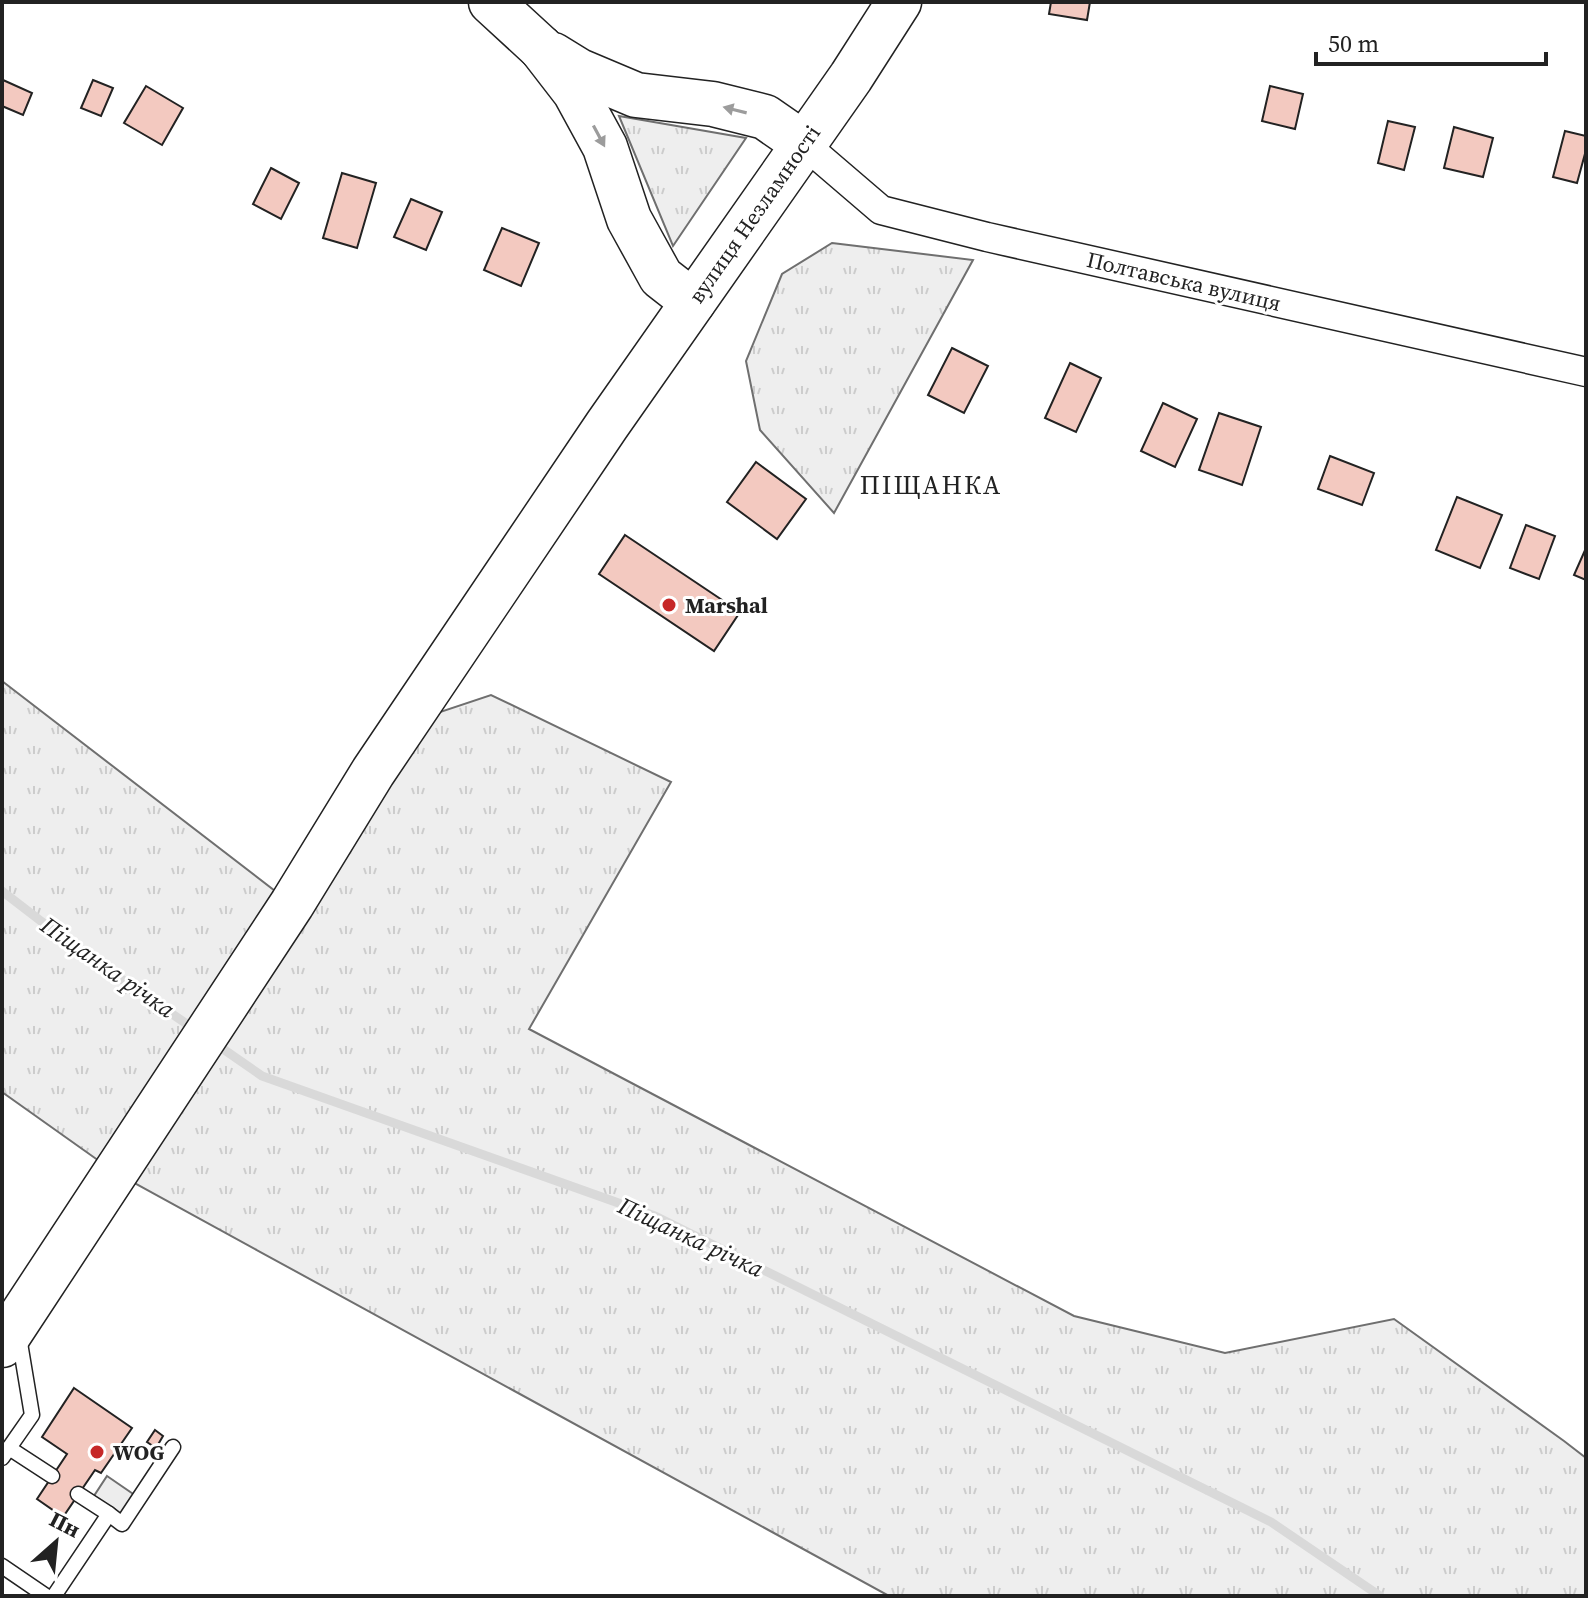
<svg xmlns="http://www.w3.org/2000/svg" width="1588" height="1598" viewBox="0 0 1588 1598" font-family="'Source Serif 4',serif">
  <defs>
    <pattern id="grass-tufts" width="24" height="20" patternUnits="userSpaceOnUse" patternTransform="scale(2)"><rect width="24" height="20" fill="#eee"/><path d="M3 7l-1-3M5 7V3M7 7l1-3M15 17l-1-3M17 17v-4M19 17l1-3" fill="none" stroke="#ccc"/></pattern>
  </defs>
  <rect width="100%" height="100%" fill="#fff"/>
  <g fill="url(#grass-tufts)" stroke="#6f6f6f" stroke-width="2">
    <polygon points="619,116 746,138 673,246"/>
    <polygon points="832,243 973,260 834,513 760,430 746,361 782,274"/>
    <polygon points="2,681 292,904 434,714 491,695 671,782 529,1029 1074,1316 1225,1353 1394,1319 1564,1441 1586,1458 1586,1596 889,1596 116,1173 2,1092"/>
  </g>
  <polygon fill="#ededed" stroke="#6f6f6f" stroke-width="2" points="107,1476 139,1498 122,1524 90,1502"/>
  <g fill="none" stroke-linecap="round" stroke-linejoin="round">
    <g stroke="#d9d9d9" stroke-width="9">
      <polyline points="2,891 72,945 194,1029"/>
      <polyline points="213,1042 262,1076 655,1216 1271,1522 1380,1596"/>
    </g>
  </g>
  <g fill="#f3c9c0" stroke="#222" stroke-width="2">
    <polygon points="1051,2 1090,2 1087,20 1049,14"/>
    <polygon points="3,80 32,93 23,115 2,106"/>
    <polygon points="93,80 113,88 101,116 81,108"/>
    <polygon points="146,86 183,108 162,145 124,123"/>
    <polygon points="1270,86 1303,94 1295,129 1262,121"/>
    <polygon points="1388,121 1415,127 1404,170 1378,163"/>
    <polygon points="1454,127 1493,138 1483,177 1444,168"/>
    <polygon points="1565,131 1586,136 1586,150 1577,183 1553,177"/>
    <polygon points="271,168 299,183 281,219 253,204"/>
    <polygon points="342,173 376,183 357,248 323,238"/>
    <polygon points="411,199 442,212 426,250 394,237"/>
    <polygon points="502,228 539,243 521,286 484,270"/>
    <polygon points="952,348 988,366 964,413 928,395"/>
    <polygon points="1070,363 1101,378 1076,432 1045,418"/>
    <polygon points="1163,403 1197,419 1175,467 1141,451"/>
    <polygon points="1219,413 1261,427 1242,485 1199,470"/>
    <polygon points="1330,456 1374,473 1362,505 1318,489"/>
    <polygon points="756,462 806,499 777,539 727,502"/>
    <polygon points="1457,497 1502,515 1480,568 1436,550"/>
    <polygon points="1526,525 1555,536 1539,579 1510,568"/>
    <polygon points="625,535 740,612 714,651 599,574"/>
    <polygon points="1586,548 1586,580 1574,575"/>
    <polygon points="74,1388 132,1428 101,1473 95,1470 63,1517 37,1499 67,1454 42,1437"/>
    <polygon points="155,1430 163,1436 156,1448 147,1442"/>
  </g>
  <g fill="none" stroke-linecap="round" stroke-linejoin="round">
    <g stroke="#222" stroke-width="17">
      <g id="service">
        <polyline points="9,1448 52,1476"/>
        <polyline points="2,1458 32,1415 19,1337"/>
        <polyline points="109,1514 122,1524 173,1447"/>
        <polyline points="2,1566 46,1596"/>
        <polyline points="54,1596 109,1514 78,1494"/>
      </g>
    </g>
    <g stroke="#222" stroke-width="31">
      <polyline id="minor" points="804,144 881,210 987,237 1586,372"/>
    </g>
    <g stroke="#222" stroke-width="47">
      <polyline id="primary" points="491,2 541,48"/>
    </g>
    <g stroke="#222" stroke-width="47">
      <g id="trunk">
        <polyline points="541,48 575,92 605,147 629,219 661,277 693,302"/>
        <polyline points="553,55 579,71 636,95 713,104 765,117 804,144"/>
        <polyline points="2,1345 292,904 373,772 607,425 851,77 899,2"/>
      </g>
    </g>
    <use href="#service" stroke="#fff" stroke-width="14"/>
    <use href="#minor" stroke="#fff" stroke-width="28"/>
    <use href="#primary" stroke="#fff" stroke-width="44"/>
    <use href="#trunk" stroke="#fff" stroke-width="44"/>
  </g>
  <defs><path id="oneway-solid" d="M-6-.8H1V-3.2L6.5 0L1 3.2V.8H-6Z" transform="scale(2)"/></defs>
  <g fill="#9c9c9c">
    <use href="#oneway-solid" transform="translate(735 110) rotate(-166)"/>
    <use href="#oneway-solid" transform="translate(599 136) rotate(62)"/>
  </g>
  <g fill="#c62828" stroke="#fff" stroke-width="3">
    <circle cx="669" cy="605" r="8"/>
    <circle cx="97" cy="1452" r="8"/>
  </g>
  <g text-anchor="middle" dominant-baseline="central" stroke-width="6" stroke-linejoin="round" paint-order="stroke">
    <g font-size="22" fill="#222" stroke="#fff">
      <text transform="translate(754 214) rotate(-55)">вулиця Незламності</text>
      <text transform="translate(1184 281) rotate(13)">Полтавська вулиця</text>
    </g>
    <g font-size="22" font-weight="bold" fill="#222" stroke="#fff" text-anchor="start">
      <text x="685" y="605">Marshal</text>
      <text x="113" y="1452">WOG</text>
    </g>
    <g font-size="24" font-style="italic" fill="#222" stroke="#fff">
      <text transform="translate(108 967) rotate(35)">Піщанка річка</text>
      <text transform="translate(691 1237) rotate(25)">Піщанка річка</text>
    </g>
    <g font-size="26" letter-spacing="2" fill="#222" stroke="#fff">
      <text x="931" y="485">ПІЩАНКА</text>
    </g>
  </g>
  <rect width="1588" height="1598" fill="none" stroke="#222222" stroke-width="8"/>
  <g transform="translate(56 1542) rotate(27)" stroke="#ffffff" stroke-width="6" paint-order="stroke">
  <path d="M0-6L14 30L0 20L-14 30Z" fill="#222222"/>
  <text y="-12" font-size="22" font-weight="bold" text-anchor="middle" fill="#222222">Пн</text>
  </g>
  <path d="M1316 52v12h230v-12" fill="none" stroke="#222222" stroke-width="4"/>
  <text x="1328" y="52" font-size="24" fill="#222222" stroke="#ffffff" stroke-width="6" paint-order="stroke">50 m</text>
</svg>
